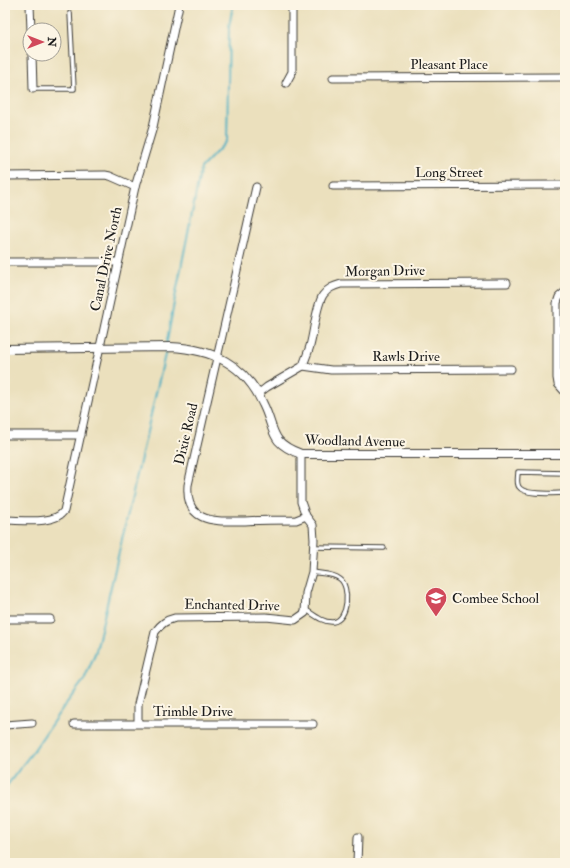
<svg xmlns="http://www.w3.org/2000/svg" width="570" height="868" viewBox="0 0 570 868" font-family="'IM FELL Double Pica',serif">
  <rect width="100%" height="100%" fill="#fcf5e5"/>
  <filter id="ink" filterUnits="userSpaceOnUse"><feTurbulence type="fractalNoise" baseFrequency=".025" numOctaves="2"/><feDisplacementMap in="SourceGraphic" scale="8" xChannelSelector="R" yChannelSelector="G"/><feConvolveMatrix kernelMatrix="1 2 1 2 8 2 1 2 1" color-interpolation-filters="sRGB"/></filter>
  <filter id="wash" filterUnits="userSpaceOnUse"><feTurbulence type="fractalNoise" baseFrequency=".012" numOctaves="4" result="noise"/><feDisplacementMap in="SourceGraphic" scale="16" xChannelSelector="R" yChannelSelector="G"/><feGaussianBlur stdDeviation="0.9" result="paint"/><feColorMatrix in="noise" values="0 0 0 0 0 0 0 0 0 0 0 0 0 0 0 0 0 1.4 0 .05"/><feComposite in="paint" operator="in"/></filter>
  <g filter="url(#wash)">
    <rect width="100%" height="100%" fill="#ebe0bd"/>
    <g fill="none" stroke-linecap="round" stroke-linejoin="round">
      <g stroke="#44afc3" stroke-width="2">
        <polyline points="166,346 174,303 201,168 227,141 229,27 233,5"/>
        <polyline points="5,788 34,750 59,713 84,680 96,651 166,350"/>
      </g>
    </g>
  </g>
  <g filter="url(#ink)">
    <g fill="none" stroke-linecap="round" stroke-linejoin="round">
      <g stroke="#3b3934" stroke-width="5.5">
        <g id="service">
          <polyline points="33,89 74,89 70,13"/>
          <path d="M565,473L518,472C518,477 516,483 519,487C525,496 555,493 565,493"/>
          <polyline points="314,547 384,548"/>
          <path d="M305,609C313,614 323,623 333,622C349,620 350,586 340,579C333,573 321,574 312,572"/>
        </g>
      </g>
      <g stroke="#3b3934" stroke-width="9">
        <g id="minor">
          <polyline points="30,5 31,30"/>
          <polyline points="32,54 33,89"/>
          <polyline points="333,78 565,77"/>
          <polyline points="286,83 292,72 292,5"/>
          <polyline points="5,176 105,175 110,176 135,187"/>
          <polyline points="333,186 565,185"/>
          <path d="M256,187L188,485C185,525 217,521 245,521C262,520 279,520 296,520L306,516"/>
          <polyline points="5,262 118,262"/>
          <polyline points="565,292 559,297 557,303 557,378 558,384 565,392"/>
          <polyline points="303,366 331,370 511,369"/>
          <path d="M258,394L267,387L303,366C305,359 308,353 310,346C314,332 316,306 323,295C328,288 334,286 341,284L507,283"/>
          <polyline points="5,435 81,435"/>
          <path d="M5,520C22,520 54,525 64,511L135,187L153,127L179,5"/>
          <polyline points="5,619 50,619"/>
          <path d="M138,723V704L155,632C161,624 166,620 175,618L266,617L295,620L305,613L306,593L312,572L314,540L313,525L306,516L301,502V454"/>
          <polyline points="74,724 313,724"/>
          <polyline points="5,725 32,723"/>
          <polyline points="357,863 358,837"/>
        </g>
      </g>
      <g stroke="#3b3934" stroke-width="10">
        <path id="tertiary" d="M5,349L170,347C212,349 245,364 263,404C276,430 268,442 301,454H565"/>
      </g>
      <use href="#service" stroke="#fff" stroke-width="3.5"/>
      <use href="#minor" stroke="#fff" stroke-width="7"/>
      <use href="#tertiary" stroke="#fff" stroke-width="8"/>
    </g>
  </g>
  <defs>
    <g id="school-pin" transform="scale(1.15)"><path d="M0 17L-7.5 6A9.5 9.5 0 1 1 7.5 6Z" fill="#d1495b" stroke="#fcf5e5"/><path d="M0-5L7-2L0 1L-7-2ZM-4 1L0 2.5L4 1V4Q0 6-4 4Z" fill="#fff"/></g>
  </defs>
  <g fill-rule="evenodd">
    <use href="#school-pin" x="436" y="598"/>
  </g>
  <g text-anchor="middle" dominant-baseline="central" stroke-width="4" stroke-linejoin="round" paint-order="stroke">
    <g font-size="14" fill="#1c1c1c" stroke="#fcf5e5">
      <text x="449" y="64">Pleasant Place</text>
      <text x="449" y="172">Long Street</text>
      <text transform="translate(106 259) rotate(-78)">Canal Drive North</text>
      <text transform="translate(385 271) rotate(-1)">Morgan Drive</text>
      <text x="406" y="356">Rawls Drive</text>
      <text transform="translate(186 434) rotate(-77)">Dixie Road</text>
      <text transform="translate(355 441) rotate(1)">Woodland Avenue</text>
      <text transform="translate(232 605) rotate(1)">Enchanted Drive</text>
      <text x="193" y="711">Trimble Drive</text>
    </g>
    <g font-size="14" fill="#1c1c1c" stroke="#fcf5e5" text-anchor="start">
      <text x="452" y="598">Combee School</text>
    </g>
  </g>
  <rect width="570" height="868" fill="none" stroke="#fcf5e5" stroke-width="20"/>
  <g transform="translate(42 42) rotate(90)"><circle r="19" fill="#fcf5e5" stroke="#a29e95"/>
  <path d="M0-3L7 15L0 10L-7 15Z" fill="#d1495b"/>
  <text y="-6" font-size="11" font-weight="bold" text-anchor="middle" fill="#1c1c1c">N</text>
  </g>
</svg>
